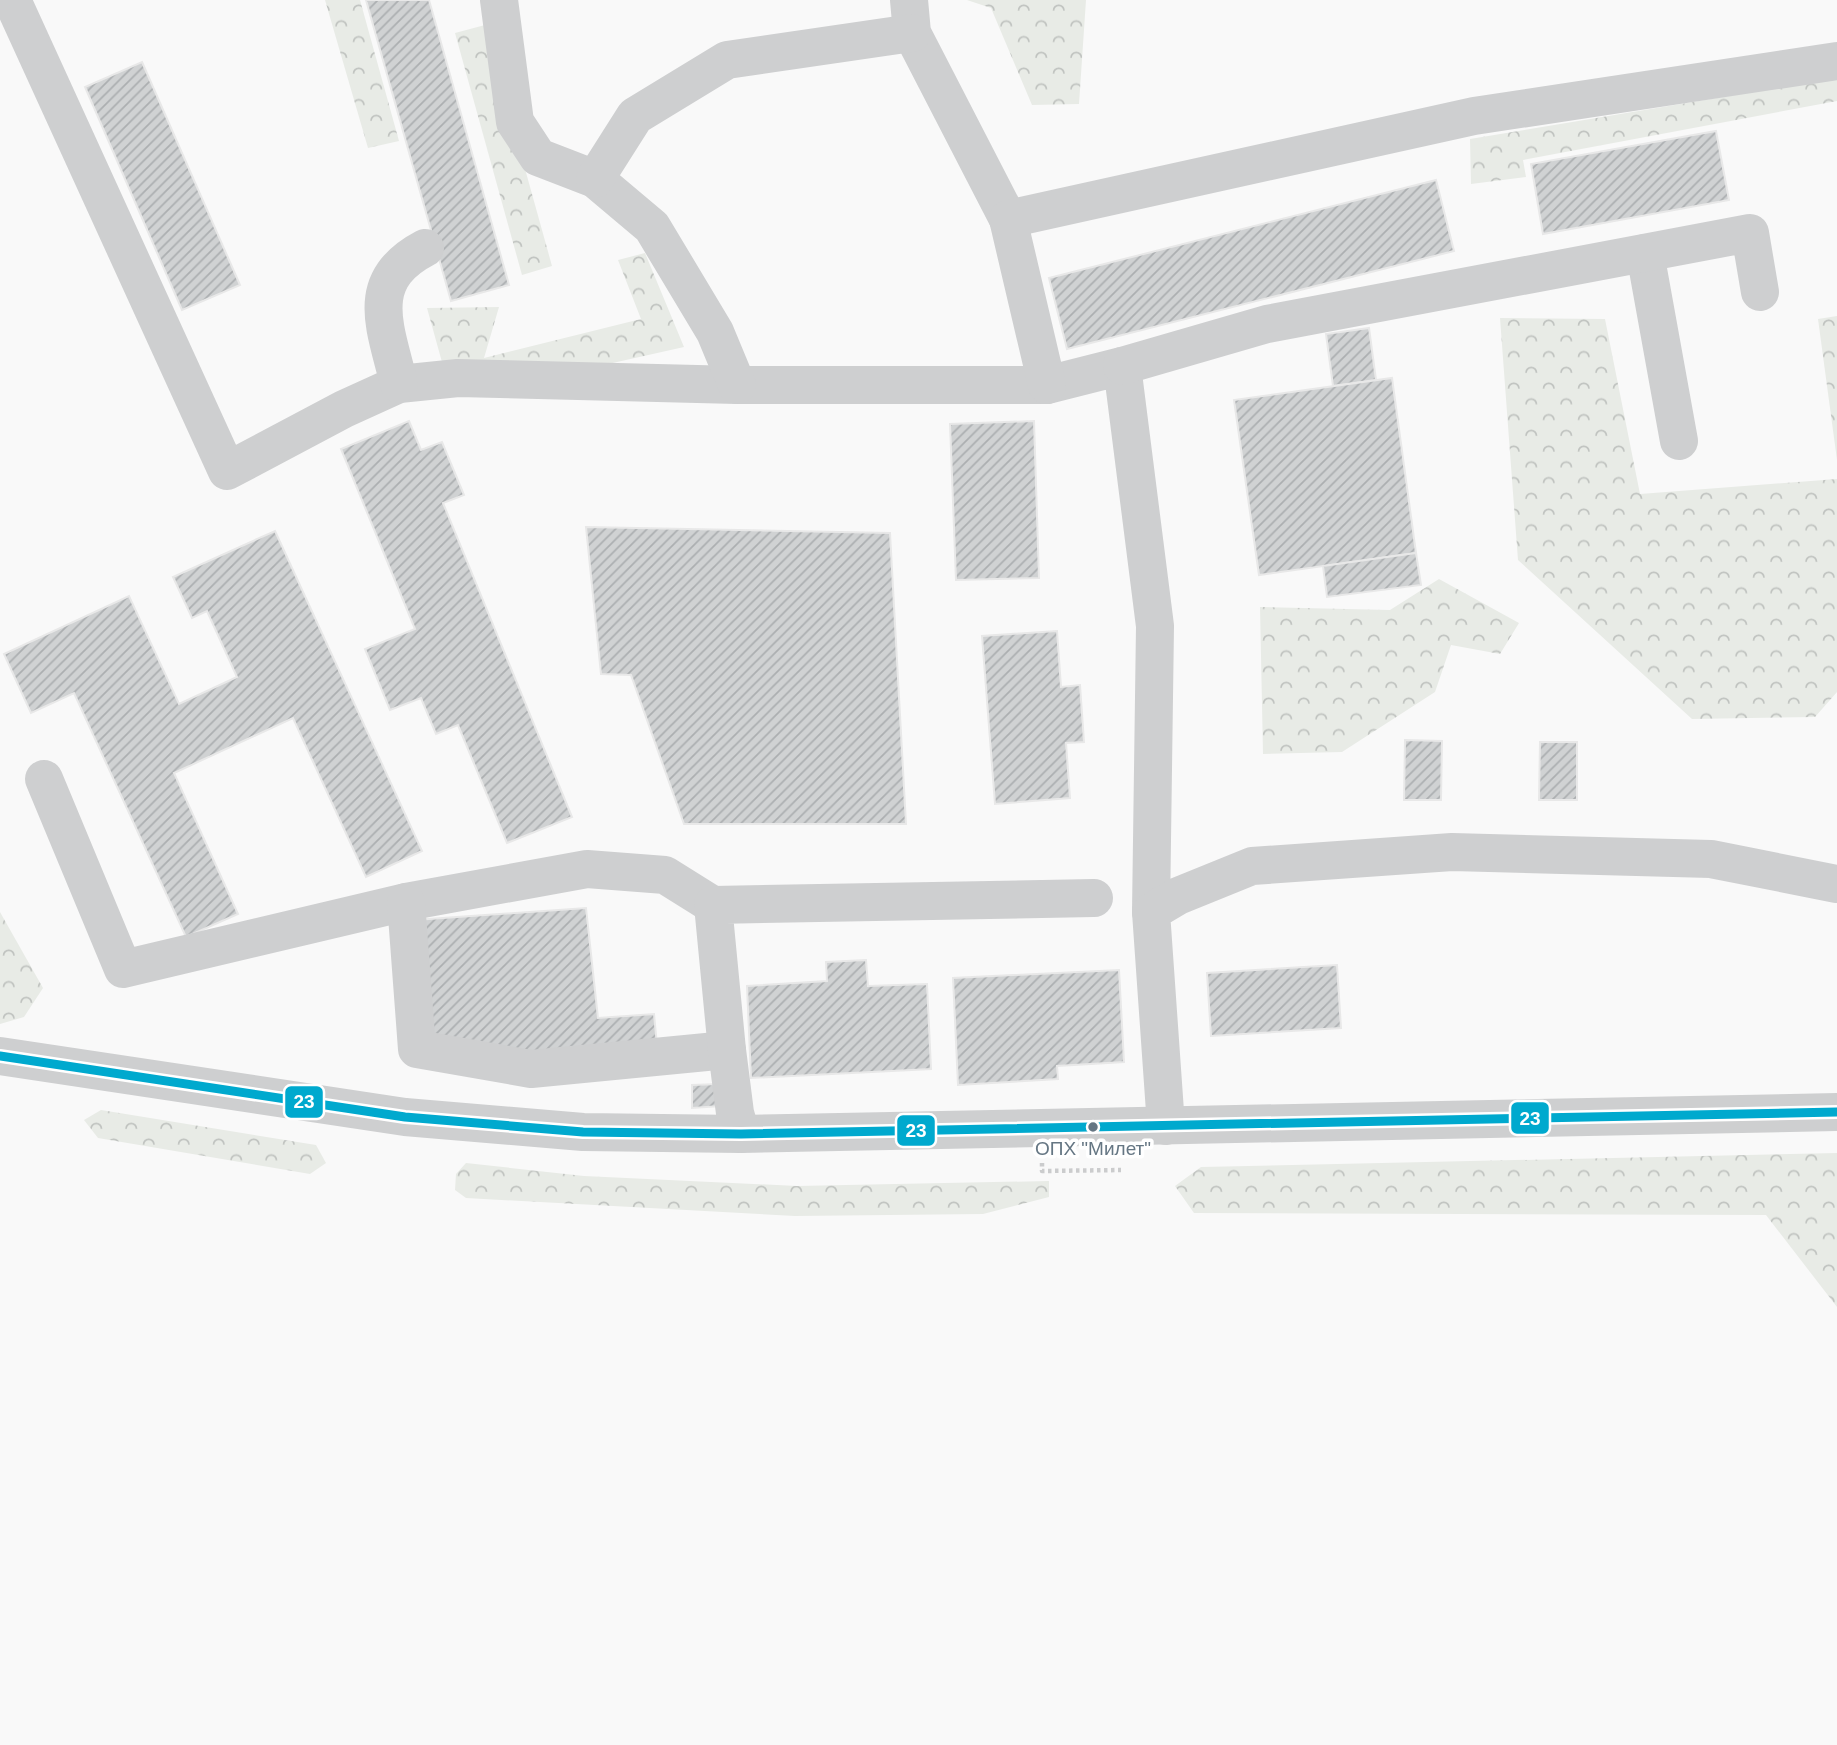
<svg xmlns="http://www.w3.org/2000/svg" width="1837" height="1745" viewBox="0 0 1837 1745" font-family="Arial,sans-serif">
  <defs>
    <pattern id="forest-crowns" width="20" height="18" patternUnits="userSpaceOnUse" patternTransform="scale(1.75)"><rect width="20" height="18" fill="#e8ebe6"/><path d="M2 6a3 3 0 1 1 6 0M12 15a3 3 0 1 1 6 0" fill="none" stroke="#c0c3c0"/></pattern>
    <pattern id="building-hatch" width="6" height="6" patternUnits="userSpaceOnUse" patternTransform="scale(1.75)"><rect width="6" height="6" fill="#d0d2d3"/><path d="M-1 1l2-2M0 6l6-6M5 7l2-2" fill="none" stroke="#acafb1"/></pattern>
  </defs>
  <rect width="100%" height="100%" fill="#f9f9f9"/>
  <g fill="url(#forest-crowns)">
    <polygon points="325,0 360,0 399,141 368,148"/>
    <polygon points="967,0 1086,0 1079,104 1032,105 991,8"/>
    <polygon points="485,25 552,266 522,275 455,33"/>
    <polygon points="1837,78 1837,101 1523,160 1526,177 1471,184 1470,139"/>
    <polygon points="645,253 684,347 559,375 445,373 427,308 499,307 484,358 641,319 618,260"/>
    <polygon points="1837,316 1837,460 1818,319"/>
    <polygon points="1500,318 1605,319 1640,494 1837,479 1837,692 1815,717 1692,719 1518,560"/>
    <polygon points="1439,579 1519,623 1500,654 1451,645 1435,692 1342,752 1263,754 1260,607 1390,610"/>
    <polygon points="0,912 43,988 24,1017 0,1024"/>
    <polygon points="101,1110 316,1145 326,1163 310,1174 98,1138 84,1120"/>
    <polygon points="1837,1153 1837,1307 1766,1215 1194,1213 1175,1186 1201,1167"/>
    <polygon points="466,1163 584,1176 797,1186 1049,1181 1049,1197 983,1214 795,1216 466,1198 455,1190 456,1174"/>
  </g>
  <g fill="url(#building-hatch)" stroke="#e8e8e8" stroke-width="2">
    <polygon points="366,0 429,0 509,285 451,301"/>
    <polygon points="142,62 240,285 182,310 85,87"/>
    <polygon points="1716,131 1729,200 1543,234 1531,164"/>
    <polygon points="1436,180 1454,251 1067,349 1049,278"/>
    <polygon points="1369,328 1376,380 1333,386 1326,334"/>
    <polygon points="1392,378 1416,553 1259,575 1234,400"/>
    <polygon points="409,421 421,450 442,442 464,495 443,503 572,817 507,843 458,725 436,734 421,698 390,710 365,649 415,629 341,449"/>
    <polygon points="1034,421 1039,578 956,580 950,424"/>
    <polygon points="586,527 890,533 906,824 684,824 631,675 601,674"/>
    <polygon points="275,531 422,851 366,877 293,718 174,773 238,914 186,937 74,693 31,713 4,654 129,596 179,704 237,677 207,611 192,618 173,577"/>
    <polygon points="1416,553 1421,585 1327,597 1323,566"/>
    <polygon points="1057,631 1061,687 1080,685 1084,742 1066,743 1070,798 995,804 982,636"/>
    <polygon points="1405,740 1442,741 1441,800 1404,800"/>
    <polygon points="1540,742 1577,742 1577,800 1539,800"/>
    <polygon points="586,908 598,1018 654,1014 657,1045 535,1055 429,1042 415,920"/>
    <polygon points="866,960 868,986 927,984 931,1069 751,1078 747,986 827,981 826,962"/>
    <polygon points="1337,965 1341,1028 1211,1036 1207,973"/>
    <polygon points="1119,970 1124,1062 1057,1066 1058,1079 958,1085 953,978"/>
    <polygon points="720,1084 721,1106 692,1108 692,1085"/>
  </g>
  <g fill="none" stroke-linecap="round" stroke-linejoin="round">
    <polyline stroke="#cbcccd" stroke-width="4.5" stroke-dasharray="3.5 3.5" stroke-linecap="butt" points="1042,1163 1042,1171 1121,1170"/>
    <g stroke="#cecfd0" stroke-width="38">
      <polyline points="12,0 227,471 344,409 399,384 458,378 737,385 1047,385 1122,366 1155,626 1151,912"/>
      <polyline points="499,0 515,122 538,157 595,179 652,227 715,332 737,385"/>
      <polyline points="909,0 912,33 1008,219"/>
      <polyline points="595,179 635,116 727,60 912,33"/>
      <polyline points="1645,253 1679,441"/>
      <polyline points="1122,366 1267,324 1750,233 1760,292"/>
      <path d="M399,384C386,328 362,281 425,248"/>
      <polyline points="1047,385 1008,219 1474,116 1837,61"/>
      <polyline points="44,779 123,969 406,902 587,869 665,875 713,905"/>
      <polyline points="406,902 417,1049 531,1069 727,1050"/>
      <polyline points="0,1056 405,1117 583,1132 741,1134 1837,1112"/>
      <polyline points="1166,1126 1151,912 1178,896 1252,866 1452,852 1711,859 1837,884"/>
      <polyline points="741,1134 735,1113 727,1050 713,905 1094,898"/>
    </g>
    <g stroke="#fff" stroke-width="14">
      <polyline id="bus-1" points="0,1056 405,1117 583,1132 741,1134 1837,1112"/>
    </g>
    <use href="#bus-1" stroke="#00a9ce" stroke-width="9"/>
  </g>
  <circle fill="#657683" stroke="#fff" stroke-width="2.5" cx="1093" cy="1127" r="6"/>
  <g text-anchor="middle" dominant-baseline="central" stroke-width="7" stroke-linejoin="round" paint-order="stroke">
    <g font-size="19" fill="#657683" stroke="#fff">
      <text x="1093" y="1148">ОПХ "Милет"</text>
    </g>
  </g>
  <g stroke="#fff" stroke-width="2.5">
    <rect x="284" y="1085" width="40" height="34" rx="7" fill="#00a9ce"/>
    <rect x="1510" y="1101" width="40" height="34" rx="7" fill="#00a9ce"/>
    <rect x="896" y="1114" width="40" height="33" rx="7" fill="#00a9ce"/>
  </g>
  <g font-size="19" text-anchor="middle" font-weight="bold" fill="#fff">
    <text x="304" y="1108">23</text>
    <text x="1530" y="1125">23</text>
    <text x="916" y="1137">23</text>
  </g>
</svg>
